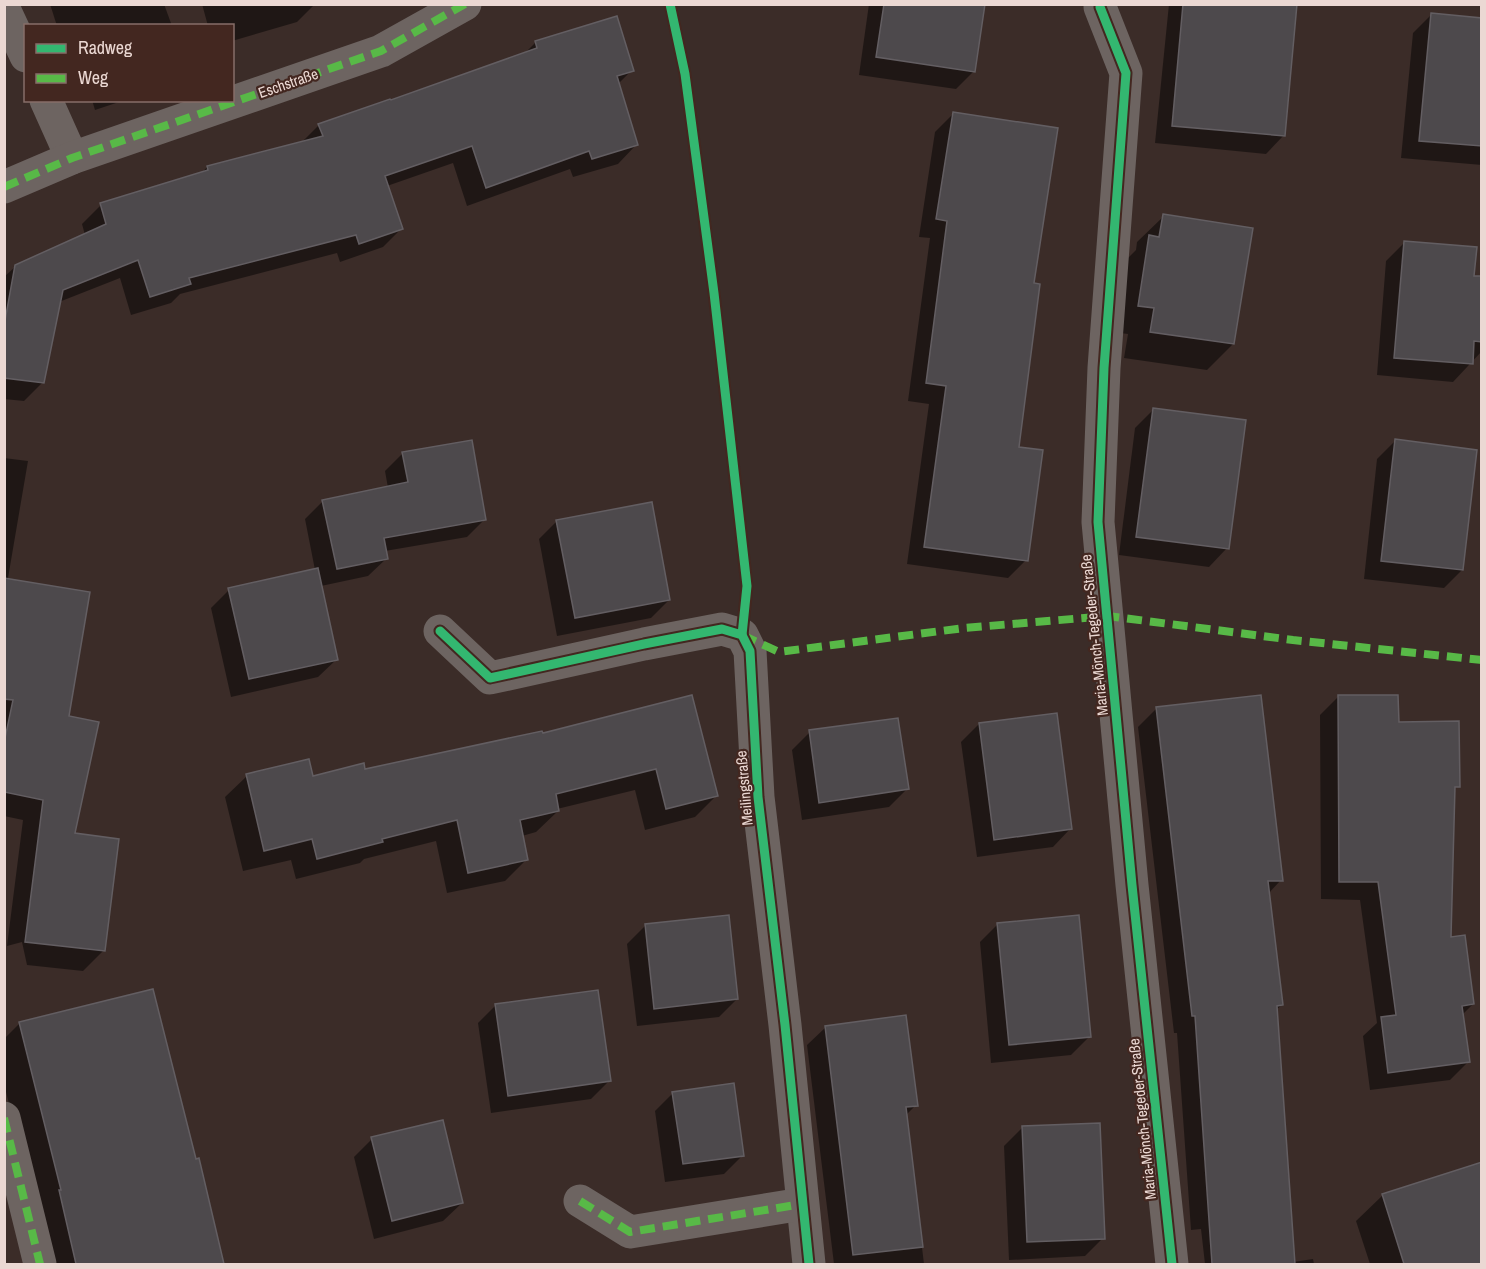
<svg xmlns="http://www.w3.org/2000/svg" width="1486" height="1269" viewBox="0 0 1486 1269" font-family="'Archivo Narrow',sans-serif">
  <rect width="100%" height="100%" fill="#3b2c28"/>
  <g fill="#0007">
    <polygon points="50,4 164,4 172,26 57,26"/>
    <polygon points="202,4 315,4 297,22 232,41 232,26 208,26"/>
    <polygon points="869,4 984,4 974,71 956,89 859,75"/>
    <polygon points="1169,4 1295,4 1284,135 1266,154 1155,143"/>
    <polygon points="1431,15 1482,19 1482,165 1401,158 1413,33"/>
    <polygon points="536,42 632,70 618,84 636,145 618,164 573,177 570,169 467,206 453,163 387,186 402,228 383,247 340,262 337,253 180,294 171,303 131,315 120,278 59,302 43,382 24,401 4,399 4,277 16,266 85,235 82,224 101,205 201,174 207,167 301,143 319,125 523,55"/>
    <polygon points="92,100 125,100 95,110"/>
    <polygon points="953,114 1033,285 1017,448 1026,560 1008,578 907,564 929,404 908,401 930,238 919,237 935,132"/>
    <polygon points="1164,216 1233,344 1207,370 1124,358 1128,334 1112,332 1123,263 1136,250 1137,242"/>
    <polygon points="1405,242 1472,277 1482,278 1482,351 1453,382 1377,375 1386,261"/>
    <polygon points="1153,410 1227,548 1209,567 1119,555 1135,428"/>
    <polygon points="1395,441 1462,570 1444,588 1364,579 1377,459"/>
    <polygon points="403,453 485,519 467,537 385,551 387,558 368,576 321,586 337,659 318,677 231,697 211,608 229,590 315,570 305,519 323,501 388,488 385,471"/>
    <polygon points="4,458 28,461 8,578 6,580 68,717 74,835 103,951 83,971 27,965 22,942 7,946 23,820 4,816"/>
    <polygon points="557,521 669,600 651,618 557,636 539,539"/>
    <polygon points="691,697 716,796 695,817 645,830 635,790 557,809 558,811 536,832 522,836 527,859 505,881 447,893 436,841 364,859 360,863 296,879 291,860 243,871 225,797 247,776 312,778 364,771 541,735"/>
    <polygon points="1259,697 1281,880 1268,894 1282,1005 1276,1010 1293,1262 1313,1259 1314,1264 1205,1264 1201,1229 1191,1230 1177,1033 1174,1033 1138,727 1156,709"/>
    <polygon points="1338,697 1397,723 1458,786 1453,790 1450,938 1473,1004 1462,1015 1468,1062 1450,1080 1370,1090 1363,1036 1377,1023 1360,900 1321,899 1320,715"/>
    <polygon points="979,724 1071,828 1053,847 977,857 961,742"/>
    <polygon points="810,732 907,789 889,807 802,820 792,750"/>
    <polygon points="998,924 1090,1036 1071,1055 991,1063 980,942"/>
    <polygon points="645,926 737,999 719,1017 637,1026 627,944"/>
    <polygon points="496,1005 609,1081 591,1099 491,1113 478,1023"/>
    <polygon points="20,1023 195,1161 198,1160 222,1264 46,1264 37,1214 4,1084 4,1039"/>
    <polygon points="826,1027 916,1105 906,1115 924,1264 834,1264 807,1045"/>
    <polygon points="673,1093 742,1156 724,1174 665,1182 655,1111"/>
    <polygon points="1022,1128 1103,1238 1085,1256 1009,1260 1004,1146"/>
    <polygon points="372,1139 462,1203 443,1221 374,1239 354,1157"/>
    <polygon points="1482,1164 1482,1264 1370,1264 1356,1221 1383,1195"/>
  </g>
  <g fill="#4d494c" stroke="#635e62" stroke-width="1.5">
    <polygon points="884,4 985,4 975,72 876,57"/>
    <polygon points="1183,4 1297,4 1285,136 1172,126"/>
    <polygon points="1431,13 1482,18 1482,146 1419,141"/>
    <polygon points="617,16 634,71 617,76 638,145 592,159 589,151 486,188 472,146 385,176 403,229 359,244 356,235 189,278 191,284 150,297 138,260 63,290 44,383 4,378 4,326 15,265 106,224 100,203 208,170 207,166 323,136 318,124 390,99 391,100 537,48 535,41"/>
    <polygon points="953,112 1058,128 1034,283 1040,284 1019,447 1043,450 1028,561 924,547 946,386 926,383 947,221 936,219"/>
    <polygon points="1163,214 1253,228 1234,344 1150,332 1154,308 1138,306 1149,235 1159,237"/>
    <polygon points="1404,241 1477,247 1474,276 1482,276 1482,342 1474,341 1473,364 1394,358"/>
    <polygon points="1153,408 1246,420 1229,549 1136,537"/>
    <polygon points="1395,439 1477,450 1463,570 1381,561"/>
    <polygon points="472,440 486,520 384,538 388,559 337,569 322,500 408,482 402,452"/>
    <polygon points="652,502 670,600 575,618 556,520"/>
    <polygon points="318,568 338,660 249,679 228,588"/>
    <polygon points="4,578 90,592 69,716 99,722 75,833 119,839 105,951 25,942 43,800 4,792 4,743 13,700 4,699"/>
    <polygon points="692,695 718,796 666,809 656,769 556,794 559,811 520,820 528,860 468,873 457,820 382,839 383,842 317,859 312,839 264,851 246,774 309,759 313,776 364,763 365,769 542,731 543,733"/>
    <polygon points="1261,695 1283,881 1268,881 1283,1005 1277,1006 1295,1264 1212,1264 1195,1016 1192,1016 1156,707"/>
    <polygon points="1338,695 1398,695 1399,722 1459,721 1460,787 1455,787 1451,937 1465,935 1474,1004 1462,1006 1470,1062 1388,1073 1381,1017 1396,1015 1378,882 1339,882"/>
    <polygon points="1057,713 1072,829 994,840 979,723"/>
    <polygon points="898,718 909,789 819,803 809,730"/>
    <polygon points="729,915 738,999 654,1009 645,924"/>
    <polygon points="1079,915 1091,1037 1009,1045 997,923"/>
    <polygon points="153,989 196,1159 199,1158 224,1264 76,1264 59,1190 61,1190 19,1022"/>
    <polygon points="598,990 611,1081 508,1096 495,1004"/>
    <polygon points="906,1015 918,1106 906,1107 923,1247 853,1255 825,1026"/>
    <polygon points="734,1083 744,1156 683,1164 672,1092"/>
    <polygon points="443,1120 463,1203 392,1221 371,1137"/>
    <polygon points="1100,1123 1105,1239 1027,1242 1022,1126"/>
    <polygon points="1482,1162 1482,1264 1404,1264 1382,1194"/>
  </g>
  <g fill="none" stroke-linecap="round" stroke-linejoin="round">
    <g stroke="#6d6461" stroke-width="33">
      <polyline points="1100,7 1126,73 1104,368 1098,522 1132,885 1172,1264"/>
      <polyline points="4,9 26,56"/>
      <polyline points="46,100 72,158"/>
      <polyline points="4,187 72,158 381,51 465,4"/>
      <polyline points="440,631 490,678 644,644 722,629 742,635 750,651 758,797 785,1025 809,1264"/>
      <polyline points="4,1118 40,1264"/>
      <polyline points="580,1201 630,1232 802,1204"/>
    </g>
    <g stroke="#58b947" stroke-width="8" stroke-dasharray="15 8" stroke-linecap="butt">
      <polyline points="4,187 72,158 381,51 465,4"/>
      <polyline points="742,635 779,652 964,628 1108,616 1293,640 1482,660"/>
      <polyline points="4,1118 40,1264"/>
      <polyline points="580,1201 630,1232 802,1204"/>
    </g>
    <g stroke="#432720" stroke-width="13">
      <g id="cycleway">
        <polyline points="670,4 685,74 714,293 747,586 742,635"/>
        <polyline points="1100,7 1126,73 1104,368 1098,522 1132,885 1172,1264"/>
        <polyline points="440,631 490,678 644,644 722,629 742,635 750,651 758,797 785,1025 809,1264"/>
      </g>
    </g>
    <use href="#cycleway" stroke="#33b770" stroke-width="9"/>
  </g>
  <g text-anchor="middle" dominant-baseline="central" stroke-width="4.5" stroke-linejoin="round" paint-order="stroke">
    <g font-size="15" fill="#ebd8d3" stroke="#432720">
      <text transform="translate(288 83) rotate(-19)">Eschstraße</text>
      <text transform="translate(1094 635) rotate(-96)">Maria-Mönch-Tegeder-Straße</text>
      <text transform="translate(744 788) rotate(-95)">Meilingstraße</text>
      <text transform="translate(1142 1119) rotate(-96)">Maria-Mönch-Tegeder-Straße</text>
    </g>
  </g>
  <rect width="1486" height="1269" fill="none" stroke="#ebd8d3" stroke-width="12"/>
  <rect x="24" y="24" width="210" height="78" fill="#432720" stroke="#866e68" stroke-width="1.5"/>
  <rect x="36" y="44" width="30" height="9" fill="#33b770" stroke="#866e68" stroke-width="1.5"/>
  <text x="78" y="54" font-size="18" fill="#ebd8d3">Radweg</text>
  <rect x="36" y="74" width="30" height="9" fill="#58b947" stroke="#866e68" stroke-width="1.5"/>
  <text x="78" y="84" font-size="18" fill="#ebd8d3">Weg</text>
</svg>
